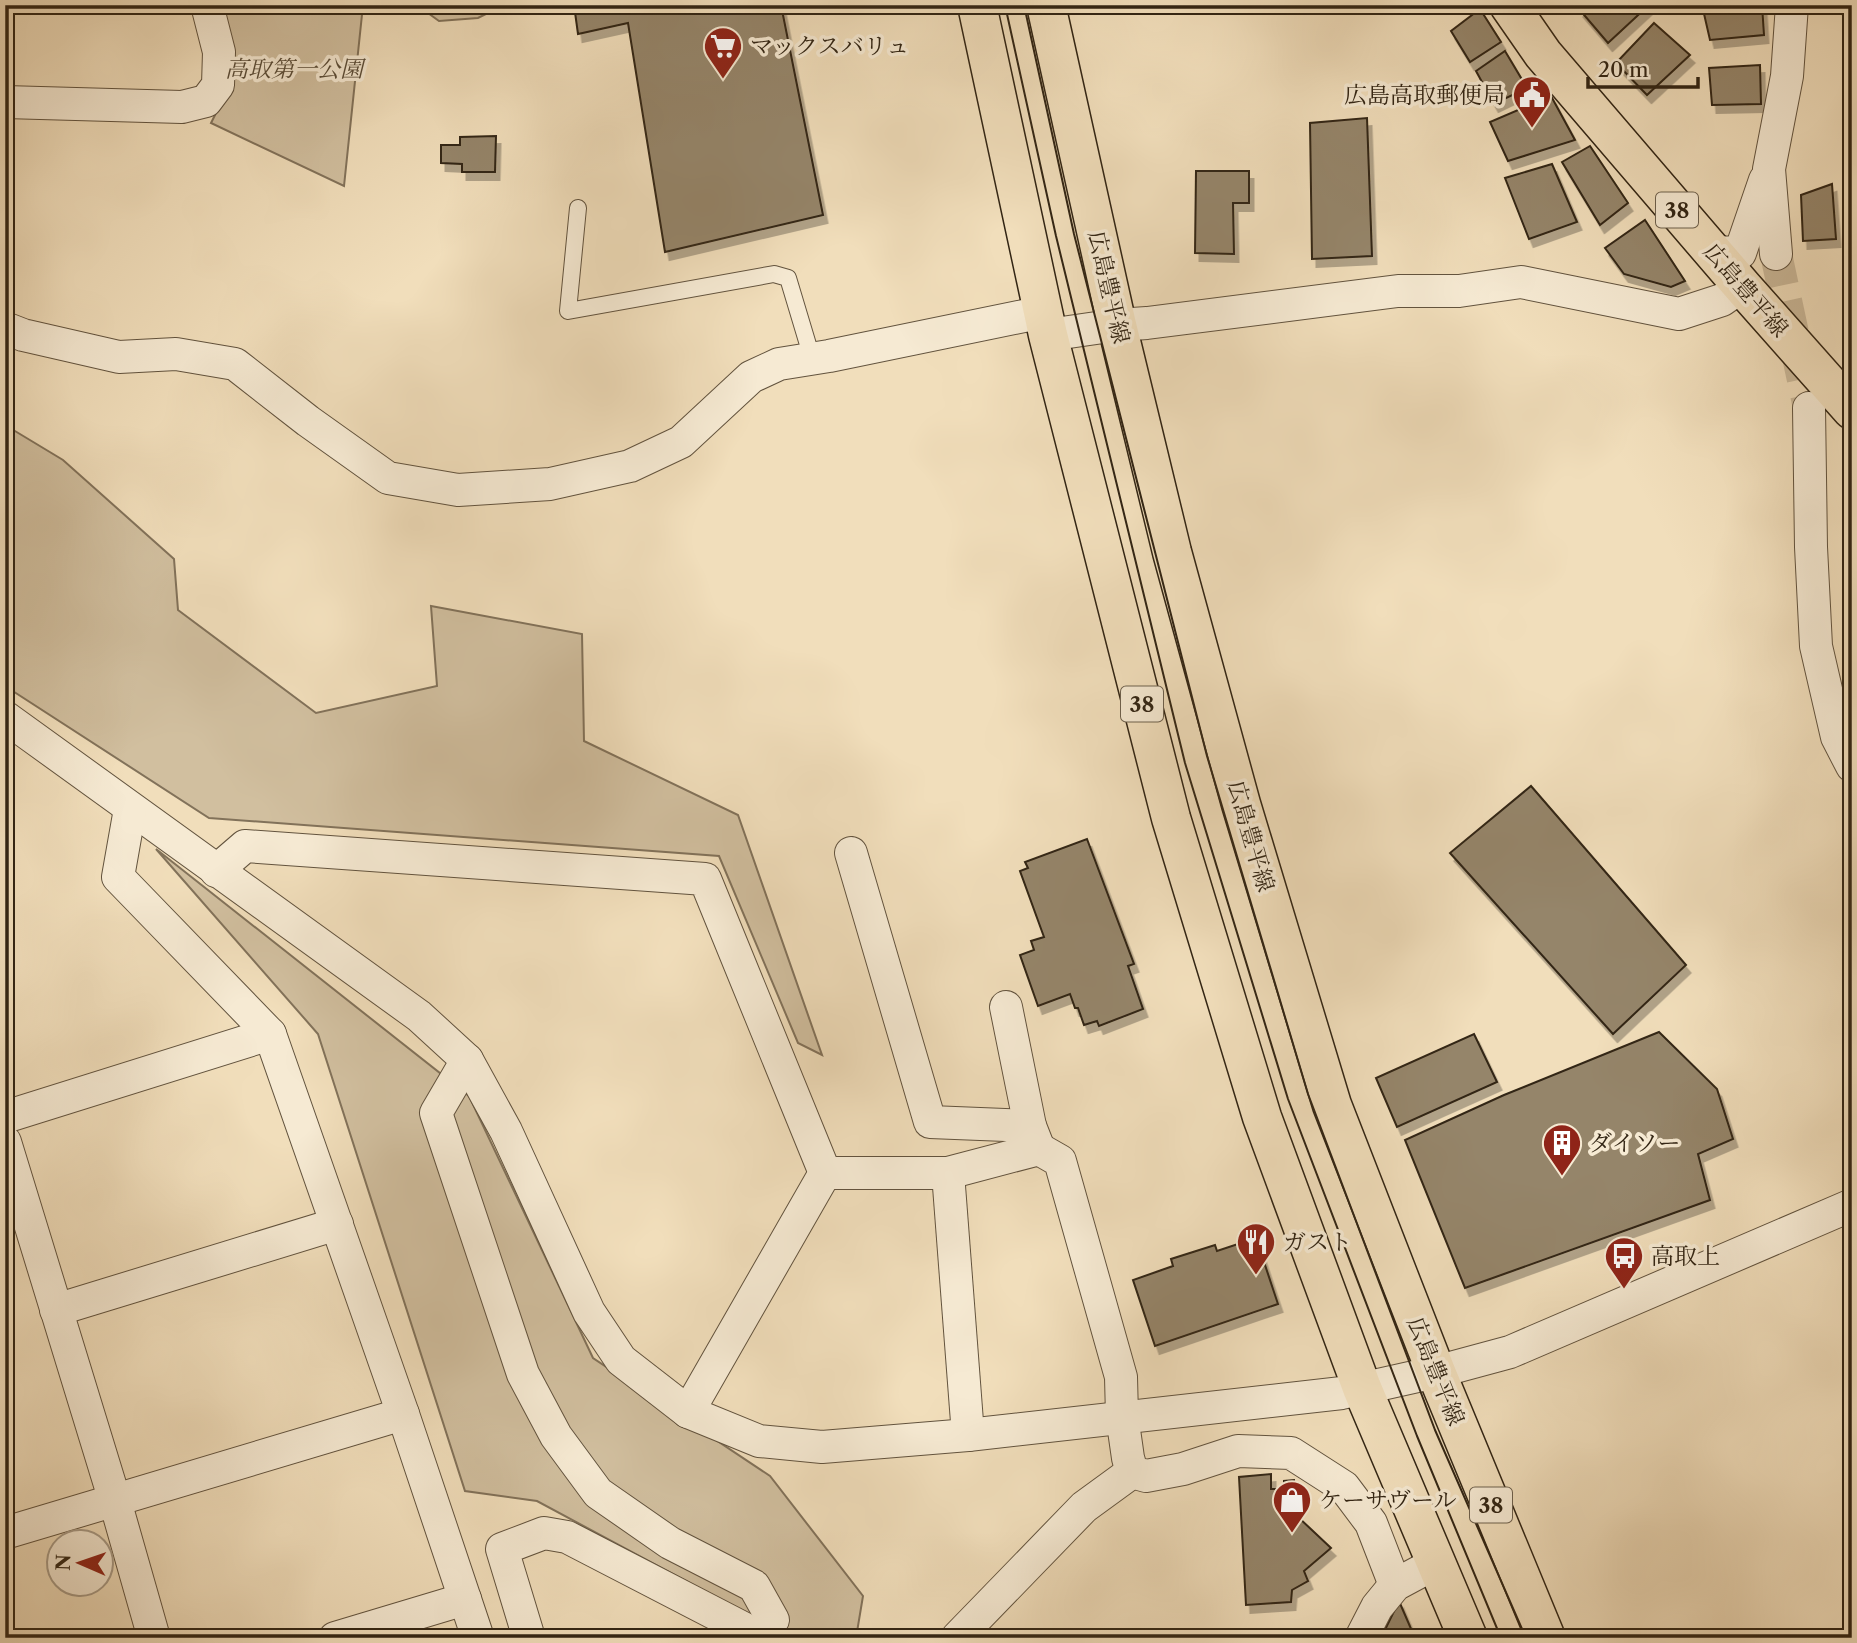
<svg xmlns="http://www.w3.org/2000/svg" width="1857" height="1643" viewBox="0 0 1857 1643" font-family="'Libre Caslon Text','Noto Serif JP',serif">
  <defs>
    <filter id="shadow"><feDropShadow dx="4.5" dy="8" stdDeviation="0" flood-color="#0004"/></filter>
  </defs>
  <rect width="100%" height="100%" fill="#f1debb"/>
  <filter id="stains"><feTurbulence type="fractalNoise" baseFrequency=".00286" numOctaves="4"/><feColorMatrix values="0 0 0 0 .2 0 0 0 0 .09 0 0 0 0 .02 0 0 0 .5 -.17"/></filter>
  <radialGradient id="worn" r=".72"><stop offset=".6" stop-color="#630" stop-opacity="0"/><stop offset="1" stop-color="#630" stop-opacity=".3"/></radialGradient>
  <g fill="#d1bf9f" stroke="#82725a" stroke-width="2">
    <polygon points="219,5 363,5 344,186 211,123 233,79"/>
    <polygon points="417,5 504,5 478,18 439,21"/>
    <polygon points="5,425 63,460 174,559 178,610 316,713 437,686 431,606 582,634 584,741 738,815 822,1055 798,1043 719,856 209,818 5,686"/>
    <polygon points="156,849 469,1096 593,1358 770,1476 863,1596 856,1638 772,1638 740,1610 537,1501 465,1491 318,1034"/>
  </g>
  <g fill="#95856b" stroke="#322514" stroke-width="2" filter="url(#shadow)">
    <polygon points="574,5 781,5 823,215 665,252 628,23 578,34"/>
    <polygon points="1583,5 1649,5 1608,43 1579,9"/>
    <polygon points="1702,5 1762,5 1764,35 1710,40"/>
    <polygon points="1837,5 1852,5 1852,25"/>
    <polygon points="1480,9 1501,42 1470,62 1451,31"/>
    <polygon points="1654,23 1690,55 1647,95 1616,63"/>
    <polygon points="1505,51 1527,88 1494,104 1476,71"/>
    <polygon points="1760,65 1761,104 1712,105 1709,68"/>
    <polygon points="1551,96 1575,140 1508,161 1490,122"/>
    <polygon points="1367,118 1372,256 1312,259 1310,123"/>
    <polygon points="496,136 495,172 462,172 462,164 441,163 441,145 460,145 460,137"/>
    <polygon points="1590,146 1628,203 1600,225 1562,162"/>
    <polygon points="1552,164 1577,222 1529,239 1505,178"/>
    <polygon points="1196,171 1249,171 1249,203 1233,203 1234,254 1195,253"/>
    <polygon points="1832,184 1836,239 1803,241 1801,195"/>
    <polygon points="1645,220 1685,281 1671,287 1624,274 1605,248"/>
    <polygon points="1531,786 1686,965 1613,1034 1450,853"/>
    <polygon points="1087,839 1134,964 1128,966 1143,1009 1099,1026 1097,1021 1084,1025 1078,1008 1075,1008 1070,994 1038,1006 1020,955 1034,950 1031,941 1044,937 1020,871 1028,868 1025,862"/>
    <polygon points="1659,1032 1717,1089 1733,1139 1698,1154 1710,1200 1465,1288 1405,1140 1504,1095"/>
    <polygon points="1474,1034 1497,1082 1397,1127 1376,1078"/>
    <polygon points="1256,1238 1278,1304 1155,1346 1133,1280 1173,1266 1171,1259 1215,1245 1217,1251"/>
    <polygon points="1271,1474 1271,1489 1284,1489 1284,1481 1294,1480 1297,1516 1331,1548 1304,1571 1308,1581 1292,1590 1291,1602 1246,1605 1239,1477"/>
    <polygon points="1399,1601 1415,1638 1381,1638"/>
  </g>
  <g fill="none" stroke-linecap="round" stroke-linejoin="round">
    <polyline stroke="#cbb99a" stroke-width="32" stroke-dasharray="32 16" stroke-linecap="butt" points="1776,254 1809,408"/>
    <g stroke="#62533e" stroke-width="18">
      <polyline id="service" points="578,208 568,311 774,274 788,278 812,358"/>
    </g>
    <g stroke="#62533e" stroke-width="34">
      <g id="minor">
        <polyline points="5,102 182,107 206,101 218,85 219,52 207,5"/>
        <polyline points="1713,252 1740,253 1765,180"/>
        <polyline points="1776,254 1769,169 1787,76 1792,5"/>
        <polyline points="5,328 23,335 119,357 176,354 235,364 308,421 388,478 458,490 550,484 630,466 681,442 751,377 779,364 829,356 1043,312"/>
        <polyline points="1048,335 1117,325 1147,323 1398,291 1459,291 1521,282 1679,314 1722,300 1742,286"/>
        <polyline points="1809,408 1811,547 1816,646 1837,737 1852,766"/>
        <polyline points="5,717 419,1016 467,1060 506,1131 589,1312 621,1360 688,1412 759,1441 822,1447 968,1435 1342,1393 1436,1372 1510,1352 1852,1205"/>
        <polyline points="130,809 118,877 270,1034 403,1414 478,1638"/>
        <polyline points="851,853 930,1122 1030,1126 1039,1149"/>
        <polyline points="216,871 245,846 705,879 825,1173"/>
        <polyline points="1006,1007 1030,1126"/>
        <polyline points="467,1060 436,1113 523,1374 556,1436 598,1493 670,1543 754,1586 773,1620 758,1638"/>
        <polyline points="5,1117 270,1034"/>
        <polyline points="5,1142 115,1501 154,1638"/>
        <polyline points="948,1173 968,1435"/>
        <polyline points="56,1310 337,1224"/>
        <polyline points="688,1412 825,1173 948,1173 1039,1149 1060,1161 1121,1377 1122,1416 1128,1458 1132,1472 1146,1476 1183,1469 1238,1451 1291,1453 1344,1487 1371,1523 1395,1585"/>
        <polyline points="5,1533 403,1414"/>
        <polyline points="335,1638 465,1599"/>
        <polyline points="529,1638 502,1549 544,1533 567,1537 743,1628 754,1638"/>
        <polyline points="957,1638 1084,1507 1132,1472"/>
        <polyline points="1361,1638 1377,1607 1395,1585 1436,1563"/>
      </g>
    </g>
    <g stroke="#322514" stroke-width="41">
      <g id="primary">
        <polyline points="977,5 1048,335 1171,818 1262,1117 1362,1388 1468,1638"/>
        <polyline points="1046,5 1117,325 1172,552 1241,804 1332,1105 1436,1372 1546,1638"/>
        <polyline points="1509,5 1543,54 1742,286 1852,410"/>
      </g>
    </g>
    <use href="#service" stroke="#f6ead3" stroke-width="16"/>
    <use href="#minor" stroke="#f6ead3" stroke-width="32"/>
    <use href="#primary" stroke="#f1debb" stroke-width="38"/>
    <g stroke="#322514" stroke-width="2">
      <polyline points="1005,5 1056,236 1185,763 1288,1099 1417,1436 1501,1638"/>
      <polyline points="1024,5 1074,234 1207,756 1308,1094 1435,1430 1526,1638"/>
    </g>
  </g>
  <defs>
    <g id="supermarket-pin" transform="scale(2.0125)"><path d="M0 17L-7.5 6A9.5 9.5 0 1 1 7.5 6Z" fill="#8f2418" stroke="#f6ead3"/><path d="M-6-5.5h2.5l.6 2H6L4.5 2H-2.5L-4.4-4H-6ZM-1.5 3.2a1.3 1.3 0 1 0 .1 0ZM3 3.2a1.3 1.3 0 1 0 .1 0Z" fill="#fff"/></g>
    <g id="civic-pin" transform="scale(2.0125)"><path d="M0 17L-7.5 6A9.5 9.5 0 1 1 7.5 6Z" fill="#8f2418" stroke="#f6ead3"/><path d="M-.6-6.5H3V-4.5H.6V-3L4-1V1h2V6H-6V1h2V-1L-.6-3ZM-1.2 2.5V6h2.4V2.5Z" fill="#fff"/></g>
    <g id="building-pin" transform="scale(2.0125)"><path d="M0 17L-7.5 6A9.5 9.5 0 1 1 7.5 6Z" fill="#8f2418" stroke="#f6ead3"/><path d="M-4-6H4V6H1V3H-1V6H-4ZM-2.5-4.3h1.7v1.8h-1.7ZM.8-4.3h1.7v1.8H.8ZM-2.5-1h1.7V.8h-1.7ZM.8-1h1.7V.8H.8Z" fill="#fff"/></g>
    <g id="restaurant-pin" transform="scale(2.0125)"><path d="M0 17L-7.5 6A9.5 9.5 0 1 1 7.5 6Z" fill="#8f2418" stroke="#f6ead3"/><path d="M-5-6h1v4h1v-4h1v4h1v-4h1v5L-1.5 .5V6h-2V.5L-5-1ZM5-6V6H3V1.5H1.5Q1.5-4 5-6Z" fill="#fff"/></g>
    <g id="bus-pin" transform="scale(2.0125)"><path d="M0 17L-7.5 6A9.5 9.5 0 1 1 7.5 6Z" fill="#8f2418" stroke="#f6ead3"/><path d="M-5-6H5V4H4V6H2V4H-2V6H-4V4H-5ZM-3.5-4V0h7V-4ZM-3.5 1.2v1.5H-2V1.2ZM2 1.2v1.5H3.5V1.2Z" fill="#fff"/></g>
    <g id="shop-pin" transform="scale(2.0125)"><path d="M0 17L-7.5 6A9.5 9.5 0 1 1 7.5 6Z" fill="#8f2418" stroke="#f6ead3"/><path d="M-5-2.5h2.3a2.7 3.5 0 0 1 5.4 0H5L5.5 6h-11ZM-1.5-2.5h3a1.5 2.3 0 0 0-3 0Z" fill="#fff"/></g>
  </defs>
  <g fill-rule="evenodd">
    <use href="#supermarket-pin" x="723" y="46"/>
    <use href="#civic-pin" x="1532" y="95"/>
    <use href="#building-pin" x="1562" y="1143"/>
    <use href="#restaurant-pin" x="1256" y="1242"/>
    <use href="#bus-pin" x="1624" y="1256"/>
    <use href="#shop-pin" x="1292" y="1500"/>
  </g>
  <g text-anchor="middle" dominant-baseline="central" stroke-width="7" stroke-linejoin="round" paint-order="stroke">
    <g fill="#f6ead3" stroke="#6d604d" stroke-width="2">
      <rect x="1656" y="192.5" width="42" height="35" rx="5"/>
      <rect x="1121" y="686.5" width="42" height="35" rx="5"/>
      <rect x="1470" y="1487.5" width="42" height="35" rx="5"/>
    </g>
    <g font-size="21" font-weight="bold" fill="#322514">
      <text x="1677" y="210">38</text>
      <text x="1142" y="704">38</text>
      <text x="1491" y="1505">38</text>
    </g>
    <g font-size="23" fill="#322514" stroke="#f6ead3" text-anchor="start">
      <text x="750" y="46">マックスバリュ</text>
      <text x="1505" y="95" text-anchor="end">広島高取郵便局</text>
      <text x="1589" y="1143">ダイソー</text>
      <text x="1283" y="1242">ガスト</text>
      <text x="1651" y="1256">高取上</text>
      <text x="1319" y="1500">ケーサヴール</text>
    </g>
    <g font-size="23" font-style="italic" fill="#5a4c37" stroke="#f6ead3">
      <text x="294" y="69">高取第一公園</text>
    </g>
    <g font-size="23" fill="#322514" stroke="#f6ead3">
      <text transform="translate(1109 287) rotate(77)">広島豊平線</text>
      <text transform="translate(1746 290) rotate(49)">広島豊平線</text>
      <text transform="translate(1251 836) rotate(74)">広島豊平線</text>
      <text transform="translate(1436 1371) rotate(68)">広島豊平線</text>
    </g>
  </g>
  <rect width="1857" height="1643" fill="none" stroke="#f1debb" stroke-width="28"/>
  <rect x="7" y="7" width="1843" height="1629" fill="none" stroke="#322514" stroke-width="3.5"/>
  <rect x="14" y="14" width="1829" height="1615" fill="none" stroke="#322514" stroke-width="2"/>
  <g transform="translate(80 1563) rotate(272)"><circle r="33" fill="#f6ead3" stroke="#a89b87" stroke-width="2"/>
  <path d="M0-5L12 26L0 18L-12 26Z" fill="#8f2418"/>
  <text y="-10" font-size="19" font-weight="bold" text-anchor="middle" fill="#322514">N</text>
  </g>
  <path d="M1588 77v10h110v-10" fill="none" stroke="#322514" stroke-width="3.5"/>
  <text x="1598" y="77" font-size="21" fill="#322514" stroke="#f6ead3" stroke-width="5" paint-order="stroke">20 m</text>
  <rect width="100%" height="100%" filter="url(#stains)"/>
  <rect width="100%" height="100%" fill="url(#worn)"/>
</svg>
